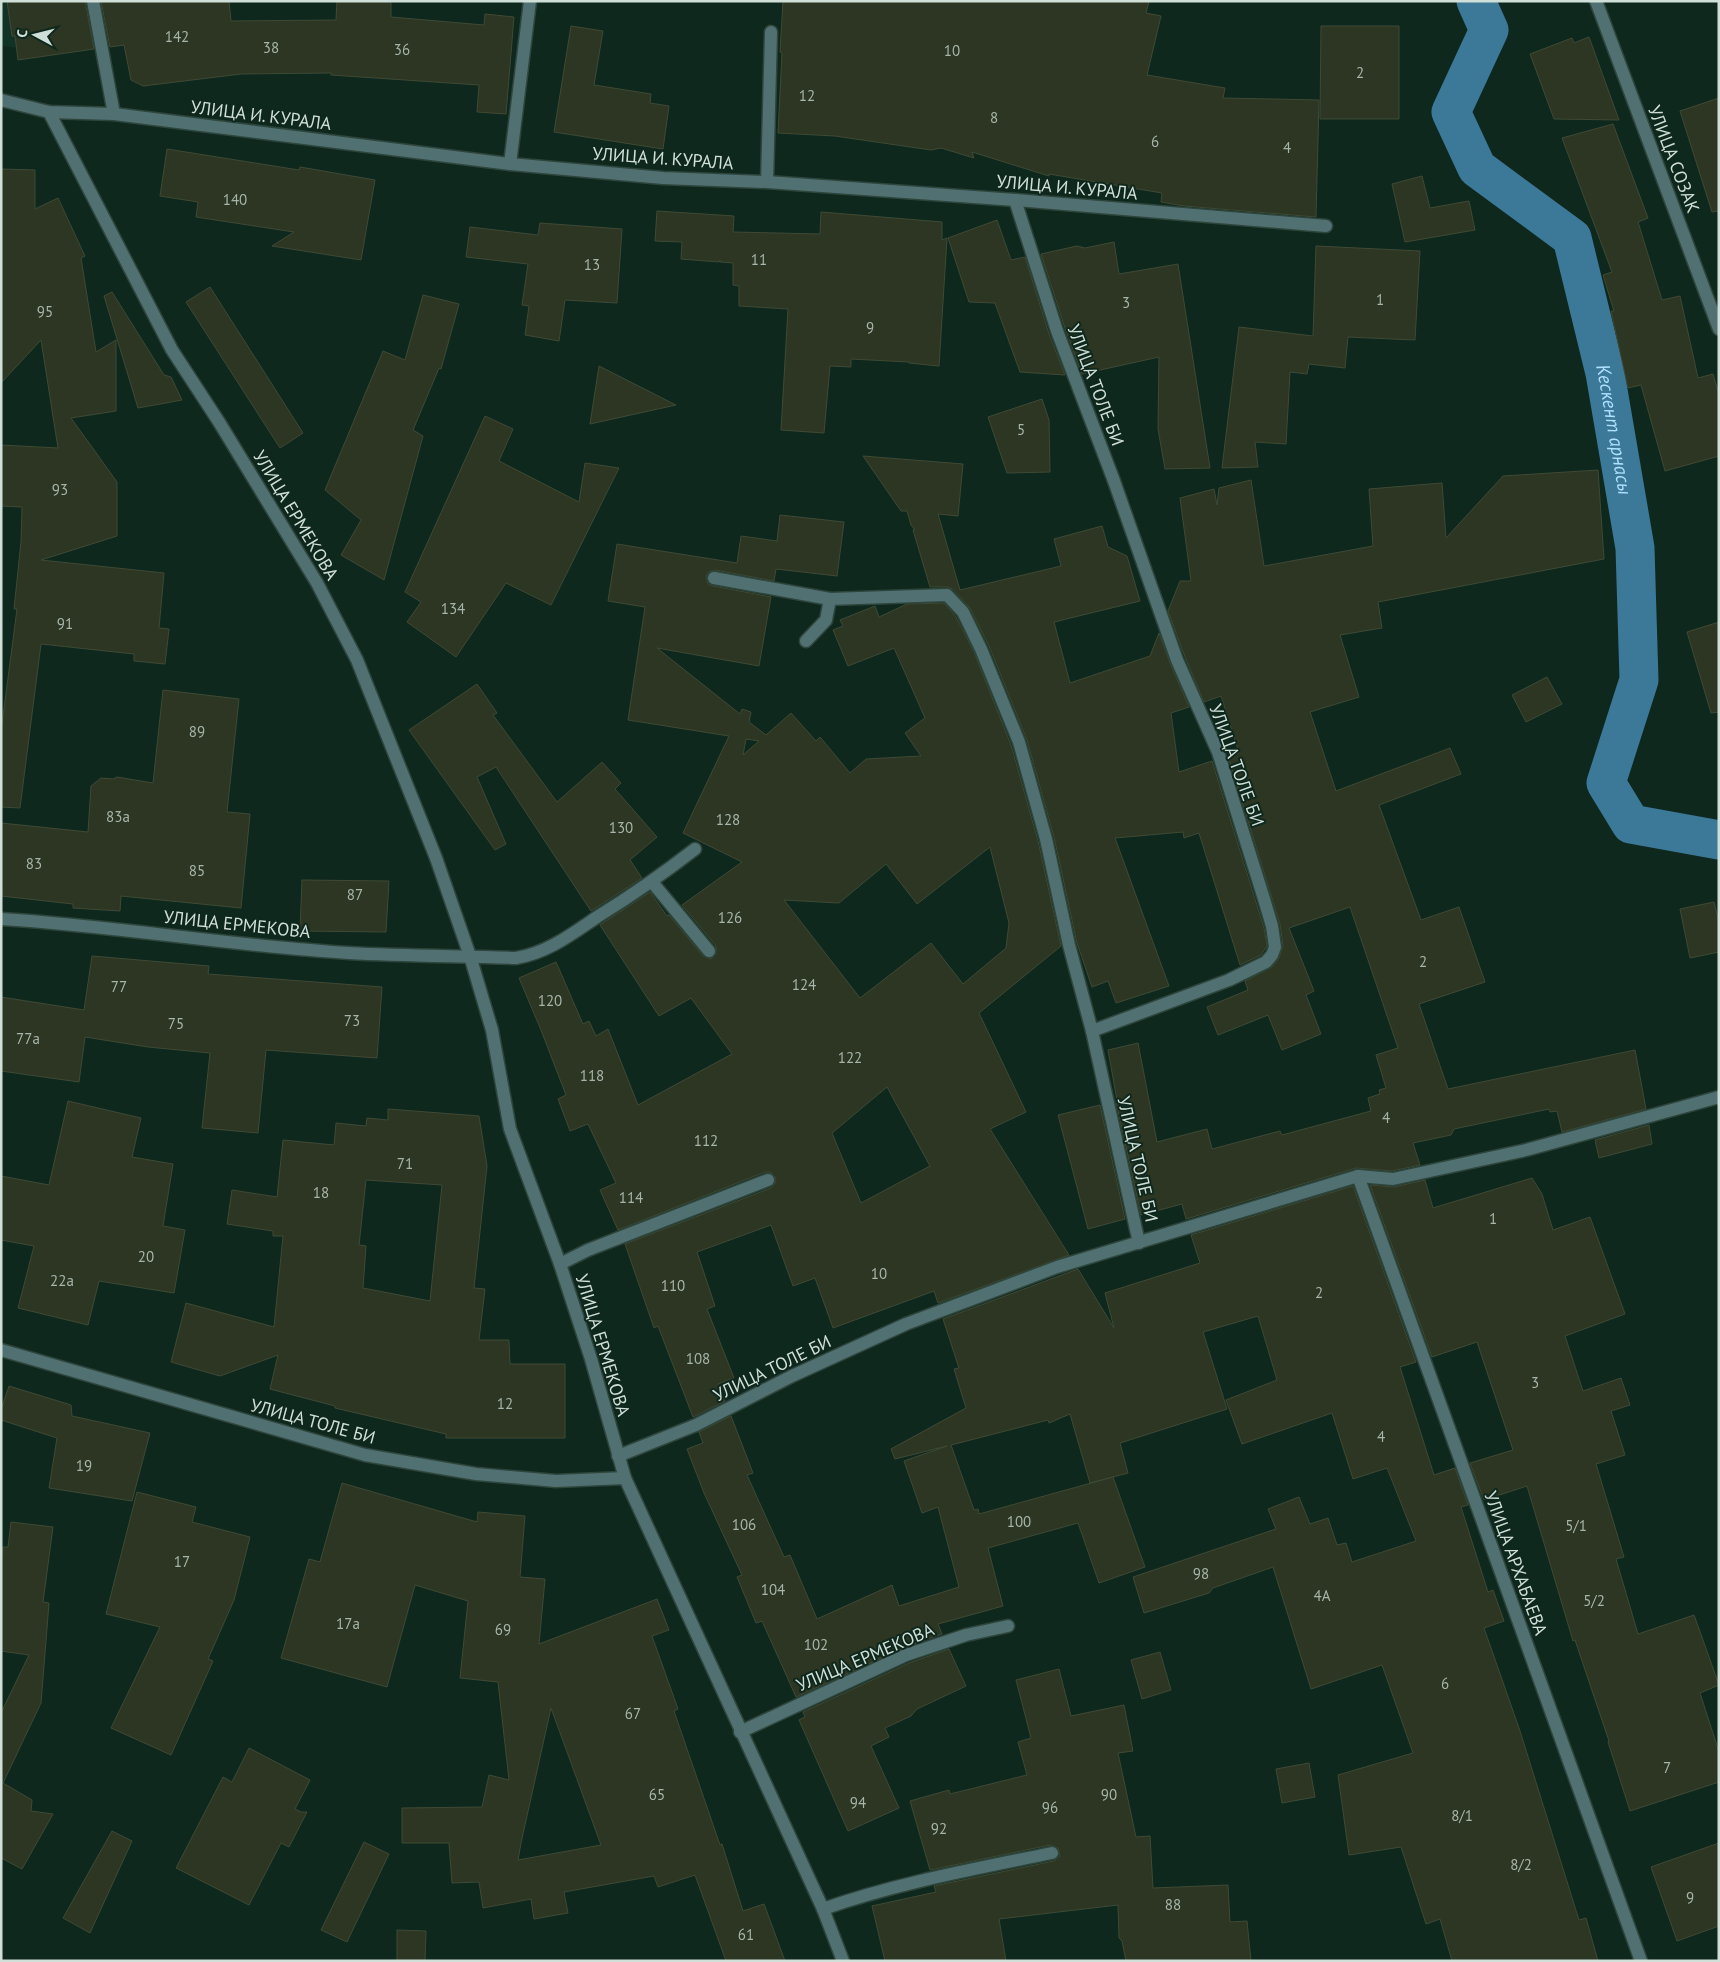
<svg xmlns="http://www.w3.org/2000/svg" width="1720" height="1962" viewBox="0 0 1720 1962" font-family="'PT Sans',sans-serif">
  <rect width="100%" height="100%" fill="#0f281e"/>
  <polygon fill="#113326" points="1,1 47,1 56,52 1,46"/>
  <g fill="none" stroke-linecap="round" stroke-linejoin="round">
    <path stroke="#3c7898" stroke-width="39" id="s1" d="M1476,1L1489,30L1451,112L1477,168L1572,238L1605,373L1635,548L1639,680L1606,783L1631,824L1719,840"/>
  </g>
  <g fill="#2c3622" stroke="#3f4a35" fill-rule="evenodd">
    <polygon points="7,1 85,1 94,49 18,60 15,36 12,36"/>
    <polygon points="101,1 229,1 231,21 336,20 337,1 391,1 391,17 484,25 485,14 514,17 506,114 477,112 479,85 331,75 331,73 241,74 143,86 131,80 124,45 110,47"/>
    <polygon points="783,1 1149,1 1146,13 1161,16 1147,75 1225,88 1223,98 1319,100 1316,217 1184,206 1161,202 1162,193 1049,174 1049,176 972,152 974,158 941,148 931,150 835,136 778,133 782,53 780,52"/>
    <polygon points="571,26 603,31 594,85 651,94 650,103 669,106 663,149 554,132"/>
    <polygon points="1321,26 1399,26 1399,119 1320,119"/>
    <polygon points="1589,37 1619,120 1554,119 1530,54 1572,38 1574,43"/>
    <polygon points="1719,98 1719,211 1712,212 1680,111"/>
    <polygon points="1613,124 1648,218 1638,222 1662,300 1680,296 1698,378 1713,374 1719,395 1719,456 1665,471 1641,385 1628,388 1611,311 1614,311 1603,275 1612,272 1562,138"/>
    <polygon points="167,149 299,170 300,167 375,180 361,260 272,246 294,232 196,217 198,202 160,196"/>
    <polygon points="1,169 35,170 35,209 58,198 85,256 81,258 96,352 116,340 116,411 71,418 117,482 117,536 41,560 164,573 159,628 169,629 165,664 134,661 134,654 41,644 20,808 1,807 1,732 17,609 14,609 21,542 22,507 1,506 1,445 58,448 41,340 1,383"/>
    <polygon points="1422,176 1430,208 1469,201 1475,230 1405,242 1392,184"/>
    <polygon points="657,211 734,216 733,232 820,234 821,212 942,222 942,240 947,238 939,366 909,363 909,362 851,359 851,367 830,366 824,433 781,430 788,309 739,306 739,286 733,285 733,263 720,262 720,260 719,262 681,259 682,242 655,241"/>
    <polygon points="997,220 1011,260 1025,257 1049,334 1065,375 1020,372 995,303 969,302 948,238"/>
    <polygon points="540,223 622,229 617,303 565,300 559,341 525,335 529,306 522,305 528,264 466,257 470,227 538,235"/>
    <polygon points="1114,242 1119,274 1178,264 1210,468 1165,469 1158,429 1159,357 1082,374 1065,328 1041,254 1077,246 1085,248"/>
    <polygon points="1316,246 1420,251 1415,340 1348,337 1345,368 1309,364 1307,374 1290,372 1286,444 1255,442 1258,467 1222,468 1239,327 1313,336"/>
    <polygon points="210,287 303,433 280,448 186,302"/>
    <polygon points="112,292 164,375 171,377 182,400 138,408 104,296"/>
    <polygon points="423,295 459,304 441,369 439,368 413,430 423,436 384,580 341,555 361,520 325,490 383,351 405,360"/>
    <polygon points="599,366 676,405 590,424"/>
    <polygon points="1042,399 1049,420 1050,472 1007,473 988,417"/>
    <polygon points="485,416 513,429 499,461 579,502 585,463 619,468 551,605 506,583 456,657 407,622 421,602 405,592"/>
    <polygon points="863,456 963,464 958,516 938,514 960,590 1061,566 1054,539 1102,526 1108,547 1127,556 1140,601 1054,622 1070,683 1150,656 1159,633 1170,663 1189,707 1171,713 1179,772 1212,761 1264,928 1267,946 1261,955 1240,965 1199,833 1184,838 1183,832 1115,838 1169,986 1116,1003 1108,981 1092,987 1077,943 1054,837 1027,740 989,646 970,608 953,589 947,587 930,587 913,530 915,530 911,525 907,511 901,511"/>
    <polygon points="1598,470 1604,559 1378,602 1382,628 1340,635 1359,697 1310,712 1336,791 1450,748 1461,774 1379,805 1421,920 1459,907 1485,982 1419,1004 1448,1089 1635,1050 1646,1109 1562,1132 1557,1111 1550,1112 1549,1109 1454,1129 1451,1135 1413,1143 1420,1165 1392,1171 1356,1168 1186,1219 1182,1204 1141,1215 1116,1101 1117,1100 1108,1050 1138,1043 1157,1142 1207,1129 1212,1149 1280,1131 1282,1135 1371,1111 1368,1098 1380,1094 1379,1090 1386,1088 1376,1055 1398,1048 1350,907 1289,928 1314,991 1306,995 1321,1034 1282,1050 1268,1015 1218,1035 1207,1007 1248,990 1245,981 1272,967 1279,958 1283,946 1280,924 1228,756 1239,753 1221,696 1204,702 1185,657 1168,611 1180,581 1191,581 1180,498 1214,489 1217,505 1219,488 1251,480 1264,566 1373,546 1369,489 1442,483 1446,538 1503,476"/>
    <path d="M780,515L844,522L837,576L776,569L774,581L715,570L708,572L706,577L708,584L713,586L771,597L759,666L657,648L740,714L742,709L751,712L749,722L766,735L791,713L816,741L820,737L850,773L866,759L921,756L905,733L925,718L894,648L848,666L833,630L843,626L840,620L875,606L879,617L907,604L944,603L956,617L974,652L1011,745L1038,841L1061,946L979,1013L1026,1112L990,1129L1069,1255L938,1303L934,1291L833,1328L815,1278L793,1286L771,1225L697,1252L715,1306L707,1309L734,1378L718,1384L725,1401L693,1417L658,1326L654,1328L625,1244L771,1188L776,1182L775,1177L770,1172H765L618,1230L600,1190L616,1183L588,1124L570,1131L558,1099L566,1095L541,1030L519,978L556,962L583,1024L589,1021L596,1036L608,1029L638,1105L732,1054L691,998L659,1016L600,925L650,892L667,916L669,915L703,956L711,959L716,954V946L682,905L742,862L683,833L729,736L628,720L645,607L608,601L617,544L737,563L741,536L777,541ZM746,739L759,741L743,755ZM990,847L1009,923L1006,948L963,984L931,943L860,998L784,900L839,903L886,864L917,904ZM887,1087L930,1166L861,1203L832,1133Z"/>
    <polygon points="1719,622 1719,712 1711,713 1687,632"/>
    <polygon points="1547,677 1562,704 1526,722 1512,695"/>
    <polygon points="477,684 497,713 493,715 557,802 602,762 621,783 615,789 657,837 630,860 642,878 591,911 496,767 477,777 506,844 495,850 409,730"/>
    <polygon points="163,690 239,699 227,812 250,814 241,908 121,896 120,911 73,908 73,904 1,896 1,823 88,832 91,786 101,778 113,779 117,777 153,783"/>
    <polygon points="302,880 389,881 386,932 300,931"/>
    <polygon points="1714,902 1719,923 1719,952 1690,958 1680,909"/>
    <polygon points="92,956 209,966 208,974 382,987 377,1058 266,1050 258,1133 202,1128 210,1053 148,1047 85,1037 79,1082 1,1071 1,997 84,1010"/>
    <polygon points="68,1101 141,1118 132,1157 173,1164 163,1226 185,1230 174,1293 99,1281 88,1325 18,1308 34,1246 1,1240 1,1176 49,1185"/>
    <polygon points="1100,1105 1125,1219 1088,1229 1058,1115"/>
    <path d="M388,1109L479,1116L487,1166L474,1288L485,1289L479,1340H509L510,1364H565V1438H446V1434L335,1408V1406L270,1389L278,1355L220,1376L171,1362L186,1303L274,1327L283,1236H273V1231L227,1224L232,1190L277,1197L283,1140L334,1145L336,1123L366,1126L367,1118L388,1120ZM366,1180L442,1185L430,1301L363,1288L366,1246L359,1245Z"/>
    <polygon points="1649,1125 1652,1144 1599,1158 1595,1140"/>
    <polygon points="1532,1178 1542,1194 1553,1230 1590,1217 1625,1314 1565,1336 1583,1391 1621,1378 1630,1405 1611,1411 1625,1455 1596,1464 1624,1557 1616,1559 1638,1634 1694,1615 1719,1685 1700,1693 1719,1752 1719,1782 1630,1811 1608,1742 1609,1741 1575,1640 1573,1641 1527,1486 1484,1500 1470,1463 1513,1450 1477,1342 1432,1357 1370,1185 1394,1187 1425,1180 1433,1208"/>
    <polygon points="1353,1186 1416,1362 1400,1367 1434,1475 1455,1468 1468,1505 1461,1507 1488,1592 1493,1590 1504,1621 1484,1628 1520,1731 1579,1920 1586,1918 1598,1961 1452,1961 1440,1919 1426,1924 1401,1847 1349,1855 1338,1775 1413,1753 1382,1665 1311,1689 1273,1567 1213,1588 1209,1593 1144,1613 1133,1577 1276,1529 1268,1509 1299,1497 1310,1524 1328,1518 1337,1545 1346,1543 1352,1562 1416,1541 1387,1468 1353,1479 1332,1413 1242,1444 1226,1400 1277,1380 1258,1316 1203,1332 1227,1409 1120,1443 1128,1473 1090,1483 1070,1414 1049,1423 1048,1420 951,1445 974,1510 978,1509 979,1514 1113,1477 1145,1567 1099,1583 1078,1523 988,1548 1003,1606 938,1624 942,1634 903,1648 796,1697 762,1621 756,1623 737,1577 742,1575 704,1493 687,1449 703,1443 699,1432 731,1416 753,1473 747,1475 784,1557 790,1555 817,1619 892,1585 899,1606 959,1587 938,1507 922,1513 904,1461 947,1446 895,1459 891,1449 966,1408 954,1369 959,1368 943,1319 1078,1269 1114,1328 1105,1293 1200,1263 1191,1235"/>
    <polygon points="9,1386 71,1405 72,1416 150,1433 132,1501 49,1488 57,1438 1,1420 1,1410"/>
    <path d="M342,1483L477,1522L478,1512L525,1516L520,1577L545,1579L539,1644L657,1599L669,1630L652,1636L678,1709L674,1711L720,1845L722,1844L743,1911L764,1904L785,1961H726L695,1875L658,1887L654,1876L564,1892L568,1913L534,1919L531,1899L483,1908L479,1882L452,1883L449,1843H402V1808L482,1807L489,1775L509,1780L498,1682L460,1678L468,1601L415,1585L387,1687L281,1658L309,1559L320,1562ZM551,1708L601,1845L518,1860L521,1843Z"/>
    <polygon points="137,1492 196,1507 192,1522 250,1537 234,1600 208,1659 213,1661 171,1755 111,1728 160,1627 106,1614"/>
    <polygon points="11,1522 53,1527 43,1602 49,1603 41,1703 3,1783 32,1800 31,1811 53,1814 22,1869 1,1858 1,1713 29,1655 1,1651 1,1564 3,1547 8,1547"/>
    <polygon points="949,1649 966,1686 917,1709 911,1716 885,1728 889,1737 871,1746 899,1808 848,1831 799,1720 805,1717 803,1712 909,1663"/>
    <polygon points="1160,1652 1171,1690 1142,1699 1131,1660"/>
    <polygon points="1059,1669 1071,1716 1124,1705 1133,1751 1118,1753 1136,1837 1150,1836 1153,1888 1228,1885 1230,1922 1247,1921 1251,1961 1126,1961 1122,1941 1119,1938 1118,1905 999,1919 1006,1961 885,1961 872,1906 936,1892 934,1886 1054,1861 1060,1856 1058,1848 1050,1845 930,1870 910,1801 949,1790 950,1794 1027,1775 1018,1742 1031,1738 1016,1680"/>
    <polygon points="249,1748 310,1780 295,1809 301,1812 307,1812 289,1847 281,1843 249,1905 176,1868 223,1777 232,1782"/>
    <polygon points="1309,1763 1315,1797 1282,1803 1276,1769"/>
    <polygon points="112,1831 132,1841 90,1933 63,1918"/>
    <polygon points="364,1842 389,1854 347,1942 321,1930"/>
    <polygon points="1719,1843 1719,1926 1677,1941 1651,1867"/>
    <polygon points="397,1930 426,1931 425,1961 397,1961"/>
  </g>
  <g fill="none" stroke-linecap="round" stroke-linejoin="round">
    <g stroke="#2e453c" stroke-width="15">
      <g id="minor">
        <polyline points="93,1 114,114"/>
        <polyline points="1596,1 1719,329"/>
        <polyline points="1,100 49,112 114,114 510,164 663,178 767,182 1015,200 1326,226"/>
        <polyline points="49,112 172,350 219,422 317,583 357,660 436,858 470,956 492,1030 510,1129 560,1264 591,1359 625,1478 823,1909 843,1961"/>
        <polyline points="510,164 530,1"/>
        <polyline points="767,182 771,32"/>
        <polyline points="1015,200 1057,331 1114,481 1177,660 1218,752 1264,899 1272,926 1275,947 1272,955 1266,962 1229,980 1092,1031"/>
        <polyline points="714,578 830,599 947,595 963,612 981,649 1019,742 1046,839 1069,945 1092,1031 1139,1243"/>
        <polyline points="806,641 826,620 830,599"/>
        <polyline points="652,882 709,951"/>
        <path d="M1,919C117,926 232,946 349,953C404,956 460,956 516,958C547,953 572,934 597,917C631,896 664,873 695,849"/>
        <polyline points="1358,1176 1641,1961"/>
        <polyline points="560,1264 588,1250 768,1180"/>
        <polyline points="1,1350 365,1455 476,1474 556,1481 625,1478"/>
        <polyline points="618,1456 696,1425 792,1376 906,1324 1057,1267 1358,1176 1393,1179 1526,1150 1719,1097"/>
        <polyline points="740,1732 906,1655 966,1635 1008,1626"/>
        <path d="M823,1909C897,1883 975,1869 1052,1853"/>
      </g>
    </g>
    <use href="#minor" stroke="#517072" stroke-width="12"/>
  </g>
  <g text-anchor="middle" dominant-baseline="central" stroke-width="4" stroke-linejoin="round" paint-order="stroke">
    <g font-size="15" fill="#a7b5aa">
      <text x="177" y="36">142</text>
      <text x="271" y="47">38</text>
      <text x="402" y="49">36</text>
      <text x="952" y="50">10</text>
      <text x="1360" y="72">2</text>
      <text x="807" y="95">12</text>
      <text x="994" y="117">8</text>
      <text x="1155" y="141">6</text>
      <text x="1287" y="147">4</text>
      <text x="235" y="199">140</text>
      <text x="759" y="259">11</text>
      <text x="592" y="264">13</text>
      <text x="1380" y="299">1</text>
      <text x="1126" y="302">3</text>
      <text x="45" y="311">95</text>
      <text x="870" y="327">9</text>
      <text x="1021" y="429">5</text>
      <text x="60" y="489">93</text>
      <text x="453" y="608">134</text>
      <text x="65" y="623">91</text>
      <text x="197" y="731">89</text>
      <text x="118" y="816">83а</text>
      <text x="728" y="819">128</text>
      <text x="621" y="827">130</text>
      <text x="34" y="863">83</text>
      <text x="197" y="870">85</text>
      <text x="355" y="894">87</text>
      <text x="730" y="917">126</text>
      <text x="1423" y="961">2</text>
      <text x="804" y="984">124</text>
      <text x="119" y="986">77</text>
      <text x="550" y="1000">120</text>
      <text x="352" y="1020">73</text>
      <text x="176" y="1023">75</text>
      <text x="28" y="1038">77а</text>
      <text x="850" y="1057">122</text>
      <text x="592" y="1075">118</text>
      <text x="1386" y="1117">4</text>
      <text x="706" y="1140">112</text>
      <text x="405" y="1163">71</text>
      <text x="321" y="1192">18</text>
      <text x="631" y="1197">114</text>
      <text x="1493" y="1218">1</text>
      <text x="146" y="1256">20</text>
      <text x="879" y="1273">10</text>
      <text x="62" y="1280">22а</text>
      <text x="673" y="1285">110</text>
      <text x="1319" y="1292">2</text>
      <text x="698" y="1358">108</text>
      <text x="1535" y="1382">3</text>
      <text x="505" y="1403">12</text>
      <text x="1381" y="1436">4</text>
      <text x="84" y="1465">19</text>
      <text x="1019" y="1521">100</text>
      <text x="744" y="1524">106</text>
      <text x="1576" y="1525">5/1</text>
      <text x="182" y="1561">17</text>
      <text x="1201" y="1573">98</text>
      <text x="773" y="1589">104</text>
      <text x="1322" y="1595">4А</text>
      <text x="1594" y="1600">5/2</text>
      <text x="348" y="1623">17а</text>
      <text x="503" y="1629">69</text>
      <text x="816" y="1644">102</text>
      <text x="1445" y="1683">6</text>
      <text x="633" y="1713">67</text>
      <text x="1667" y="1767">7</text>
      <text x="657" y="1794">65</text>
      <text x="1109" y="1794">90</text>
      <text x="858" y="1802">94</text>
      <text x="1050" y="1807">96</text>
      <text x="1462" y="1815">8/1</text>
      <text x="939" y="1828">92</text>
      <text x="1521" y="1864">8/2</text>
      <text x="1690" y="1897">9</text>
      <text x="1173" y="1904">88</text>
      <text x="746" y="1934">61</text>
    </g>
    <g font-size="18" fill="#d0dfd8" stroke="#0f281e">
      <text transform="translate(261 115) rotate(7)">УЛИЦА И. КУРАЛА</text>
      <text transform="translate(663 158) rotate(4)">УЛИЦА И. КУРАЛА</text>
      <text transform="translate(1674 159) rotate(69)">УЛИЦА СОЗАК</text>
      <text transform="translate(1067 187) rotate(5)">УЛИЦА И. КУРАЛА</text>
      <text transform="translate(1096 385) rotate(69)">УЛИЦА ТОЛЕ БИ</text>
      <text transform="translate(296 515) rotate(59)">УЛИЦА ЕРМЕКОВА</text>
      <text transform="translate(1237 765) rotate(70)">УЛИЦА ТОЛЕ БИ</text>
      <text transform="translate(237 924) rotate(6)">УЛИЦА ЕРМЕКОВА</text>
      <text transform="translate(1138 1159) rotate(77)">УЛИЦА ТОЛЕ БИ</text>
      <text transform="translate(603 1345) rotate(73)">УЛИЦА ЕРМЕКОВА</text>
      <text transform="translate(772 1368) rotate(-26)">УЛИЦА ТОЛЕ БИ</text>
      <text transform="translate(313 1421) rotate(15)">УЛИЦА ТОЛЕ БИ</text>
      <text transform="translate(1516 1563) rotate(70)">УЛИЦА АРХАБАЕВА</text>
      <text transform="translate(865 1657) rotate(-23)">УЛИЦА ЕРМЕКОВА</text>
    </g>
    <g font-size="19" font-style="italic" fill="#afe2ff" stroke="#0f281e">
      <text stroke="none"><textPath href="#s1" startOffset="498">Кескент арнасы</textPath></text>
    </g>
  </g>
  <rect width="1720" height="1962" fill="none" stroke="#d0dfd8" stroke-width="5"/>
  <g transform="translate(35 35) rotate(277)" stroke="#0f281e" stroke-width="4" paint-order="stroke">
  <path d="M0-4L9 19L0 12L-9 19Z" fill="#d0dfd8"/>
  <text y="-8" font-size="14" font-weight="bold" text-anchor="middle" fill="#d0dfd8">С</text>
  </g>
</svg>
